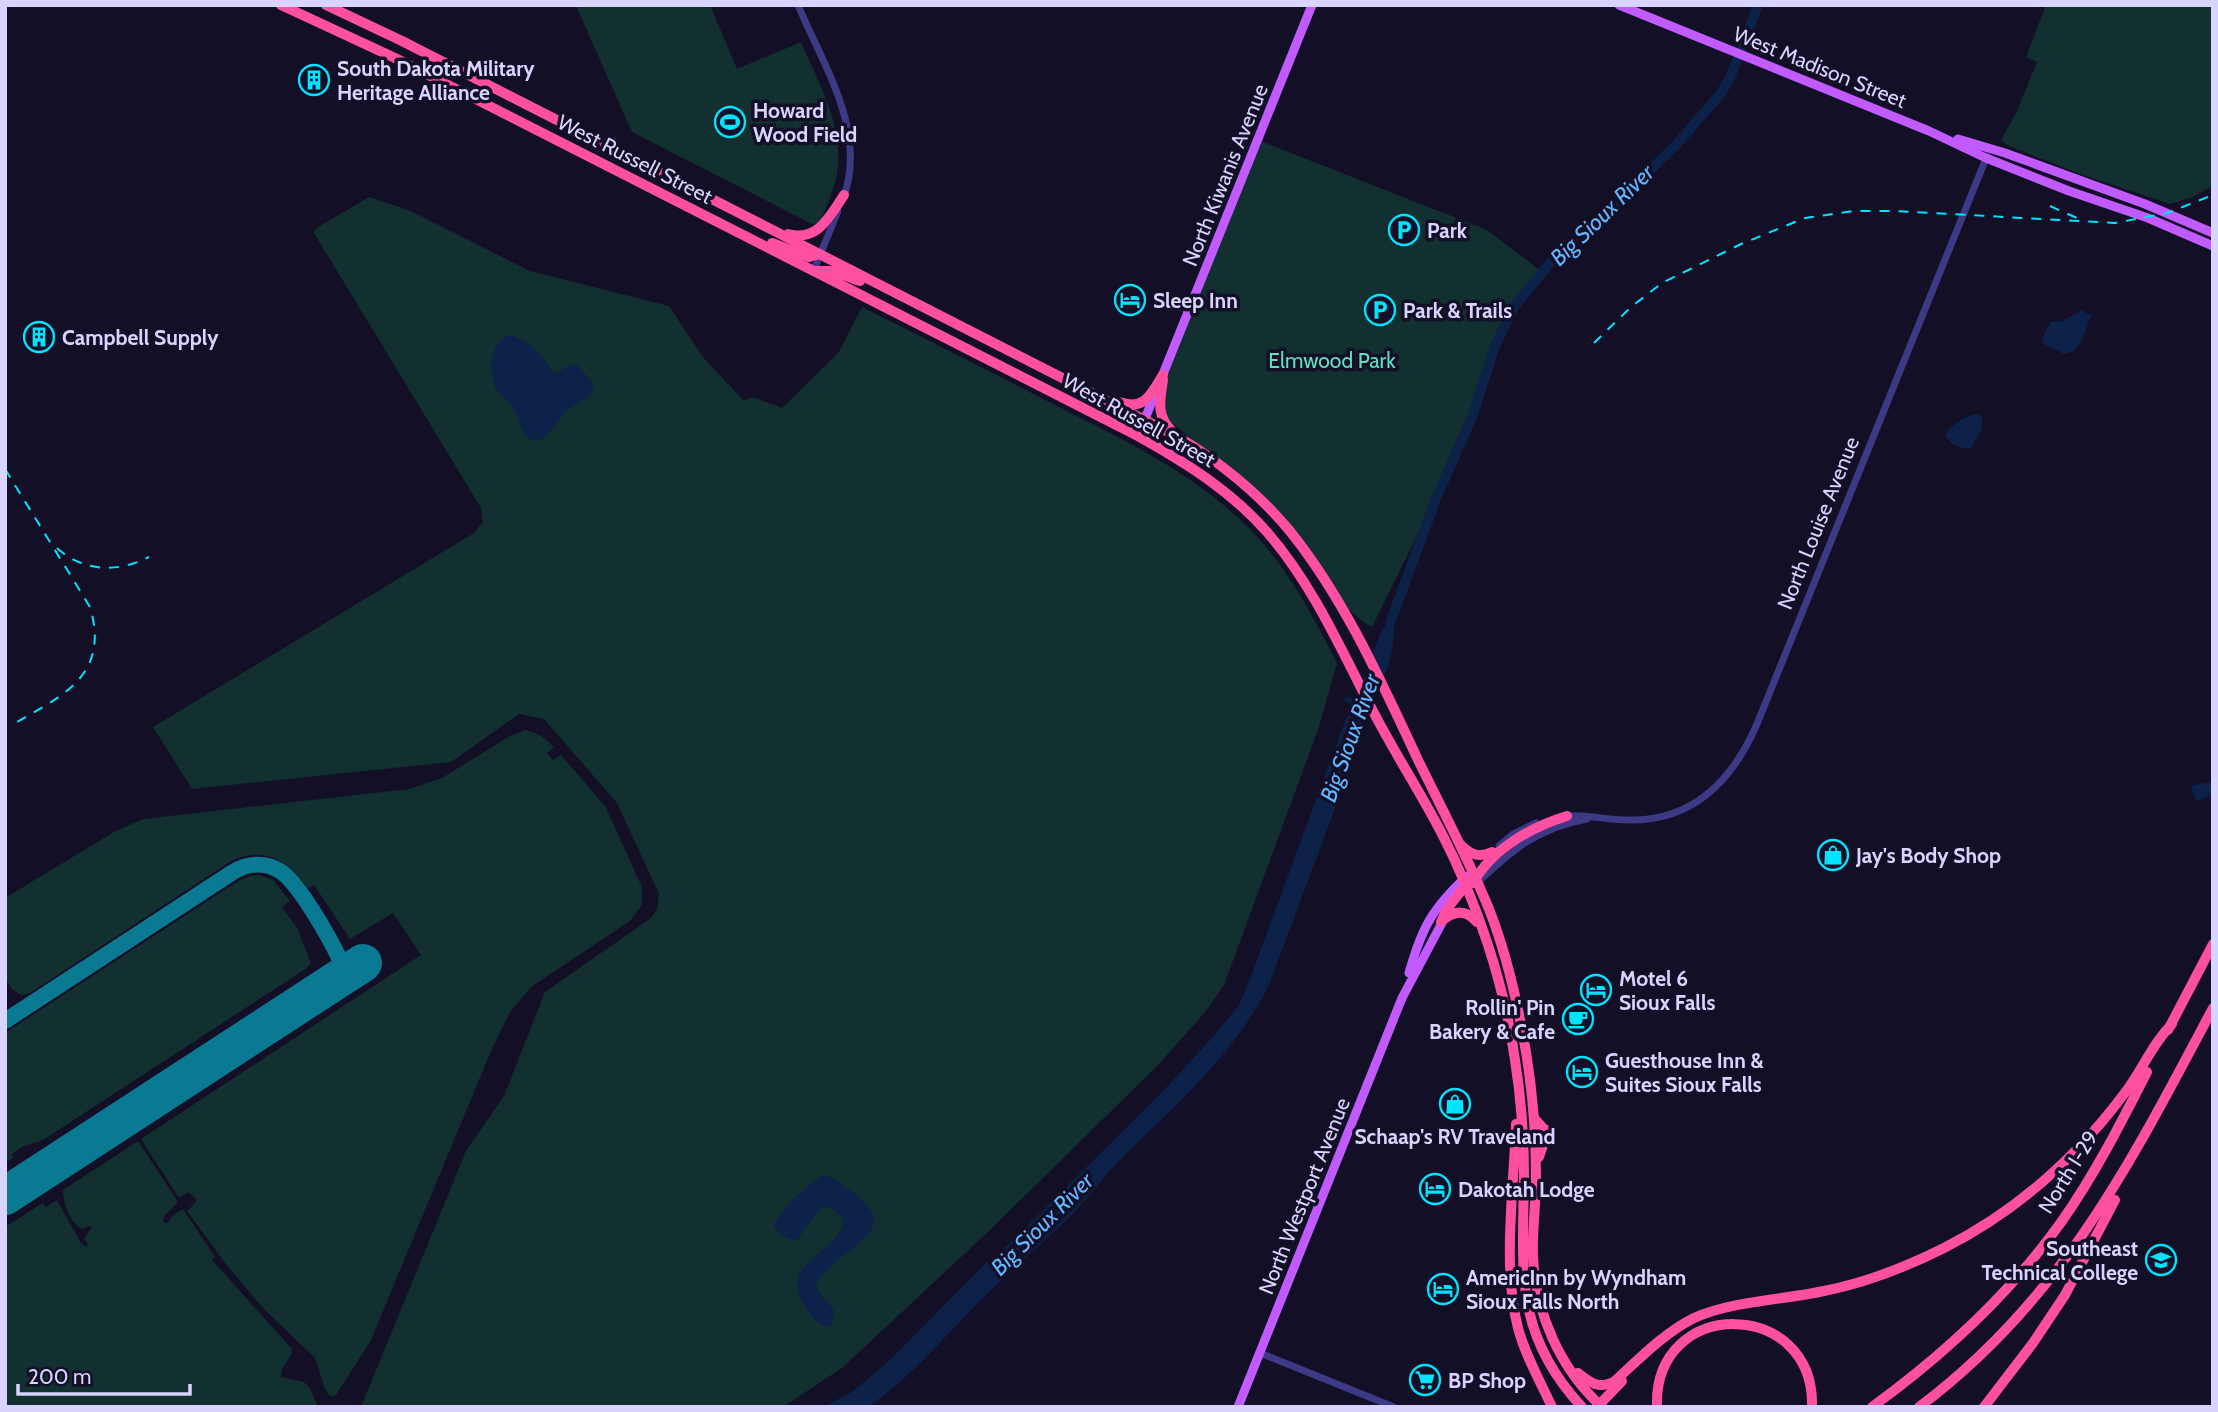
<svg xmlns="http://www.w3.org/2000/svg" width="2218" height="1412" viewBox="0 0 2218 1412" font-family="Cabin,sans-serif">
  <rect width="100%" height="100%" fill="#130f26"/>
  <g fill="#12302f">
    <path d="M577,5H710L737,69L801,42C817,80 842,122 838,165C836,187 826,207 818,227L632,132L577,8Z"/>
    <polygon points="2046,5 2213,5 2213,186 2190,198 2170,204 2080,174 2009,146 2001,140 2017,111 2037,62 2026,57"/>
    <path d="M1258,140L1487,230L1541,271L1504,326L1495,346L1472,417L1450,469L1372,627C1337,609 1305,547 1278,517C1243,479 1199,446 1160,413L1164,375Z"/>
    <path d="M369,197L411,211L530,271L669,306L702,356L744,401L753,397L782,408L839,352L862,307C926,339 989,371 1053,404C1132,444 1214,482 1271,553C1298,587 1318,626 1337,663L1319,727L1224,985L1206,1011L1159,1064L991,1229L842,1368L783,1407H361L466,1151L504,1096L545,992L651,918L657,910L659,894L617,803L544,719L519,714L451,762L192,789L153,727L474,533L483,522L481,508L314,233L315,229Z"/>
    <path d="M525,730C537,732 545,738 554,747L547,753L553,760L561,755L605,806L642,887V905L630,921L531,987L510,1012L491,1051L371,1340L336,1395L331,1397L325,1389L315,1358L262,1307L225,1263L187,1211L196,1202V1199L188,1192L179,1198L141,1139L421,955L393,913L350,939L314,885L308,889C288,861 266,845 231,861L30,993L21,995L12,989L5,978V898L114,832L143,819L409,789L442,778L510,736Z"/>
    <polygon points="259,875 273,880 290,901 282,907 297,928 311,963 307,968 43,1140 22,1147 12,1154 13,1158 5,1163 5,1033 240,880 250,876"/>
    <path d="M138,1141L178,1202L164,1216L163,1222L168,1223L172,1216L183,1209L215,1257L212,1260L292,1349C292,1360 280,1365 281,1377L304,1382L310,1388L318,1407H5V1227L43,1203L46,1207L57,1200L81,1243L86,1247L88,1244L84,1239L92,1227L88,1226L82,1229C70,1223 63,1202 63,1190Z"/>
  </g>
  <g fill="#0c2248">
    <path d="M2082,310L2091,316C2085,330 2082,352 2064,354L2044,344L2042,338L2051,322L2062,321Z"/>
    <path d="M509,335C531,341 542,355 554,373C562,372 566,364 576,364L594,384C593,399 578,402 568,410C558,418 551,438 538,440C521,441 521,423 516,413C512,403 500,397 495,387C488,370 490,342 509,335Z"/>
    <path d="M1978,414L1982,417V429L1971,448C1962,451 1949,444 1945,435C1951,425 1967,414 1978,414Z"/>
    <path d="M1394,613C1394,631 1394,649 1388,666C1376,698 1354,729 1352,763L1269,985C1234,1056 1173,1107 1118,1162C1103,1177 1091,1195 1076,1210C1044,1243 1008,1272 976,1305C942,1340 909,1379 868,1407H824L853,1391L888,1362L989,1260L1008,1245L1163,1091L1211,1039L1239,1005L1251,976L1344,724L1353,705L1344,701L1345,697L1356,699L1380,634Z"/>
    <polygon points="2213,782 2213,795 2197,801 2191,790 2193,785"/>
    <path d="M822,1176C832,1175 839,1182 847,1188C916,1234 831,1248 816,1286C820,1297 830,1302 835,1313L830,1326C816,1325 813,1319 806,1308C800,1299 795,1288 798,1277C804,1255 875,1226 825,1206L818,1211L797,1240C788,1240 778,1234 774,1226C782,1208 805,1186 822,1176Z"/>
  </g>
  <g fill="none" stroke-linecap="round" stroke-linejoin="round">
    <polyline stroke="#0c2248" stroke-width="10" points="1390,623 1436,499 1472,417 1495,346 1514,307 1559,252 1607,212 1640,180 1677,144 1721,93 1730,78 1758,5"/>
    <path stroke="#0a7a92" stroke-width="16" d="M5,1021L233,872C248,863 265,862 280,871C299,883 331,940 341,962V972L336,981"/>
    <polyline stroke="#0a7a92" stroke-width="38" points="5,1196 363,963"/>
    <g stroke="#3d3a85" stroke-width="7">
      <path d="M798,5C823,65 867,130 844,196"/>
      <polyline points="813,272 838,211"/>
      <path d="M1564,816C1588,814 1610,821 1634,820C1696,819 1734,777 1757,724L1987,156"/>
      <polyline points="1499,846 1512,835 1536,823"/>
      <path d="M1476,884C1512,850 1537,828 1587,819"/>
      <polyline points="1260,1353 1394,1407"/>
    </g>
    <g stroke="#c25bff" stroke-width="9">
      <polyline points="1619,5 1929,131 1986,158 2069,191 2148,218 2213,246"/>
      <polyline points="1958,139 2005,153 2145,204 2213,233"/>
      <polyline points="1138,436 1312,5"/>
      <path d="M1409,973C1422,927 1432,909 1467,876"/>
      <polyline points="1238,1407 1402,998 1444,919"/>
    </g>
    <g stroke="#ff4fa3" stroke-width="10">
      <path d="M281,5L395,58L1138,436C1185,462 1231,491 1267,532C1314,586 1342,652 1375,715C1396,755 1420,792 1441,832C1477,902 1504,982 1515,1060C1521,1098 1524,1138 1524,1177C1523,1269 1513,1333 1582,1407"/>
      <path d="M326,5L402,41L1180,438C1221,463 1258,493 1289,530C1344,598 1381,681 1418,760C1442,809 1468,858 1489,909C1507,955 1518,1004 1526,1052C1533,1094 1536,1136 1536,1178C1536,1204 1532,1230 1533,1256C1535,1312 1560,1369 1602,1407"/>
      <path d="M788,234C818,242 830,216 844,195"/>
      <polyline points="772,243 809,257 820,254"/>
      <polyline points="815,271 832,271 860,281"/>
      <path d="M1163,380C1160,400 1156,415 1171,430"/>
      <path d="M1119,402C1145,411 1151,394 1163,375"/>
      <path d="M1461,845C1471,855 1479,858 1492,852"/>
      <path d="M1473,883C1492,849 1531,827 1567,816"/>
      <path d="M1443,920C1455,910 1466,910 1477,922"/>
      <polyline points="1441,922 1447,909 1469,881"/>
      <polyline points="2168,1030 2213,944"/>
      <polyline points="1534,1118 1544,1129 1552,1133 1544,1142 1539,1157"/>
      <path d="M1516,1124C1514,1188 1502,1267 1518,1328C1525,1355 1540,1381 1552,1407"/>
      <path d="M1578,1373C1591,1383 1599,1390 1615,1381C1639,1359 1664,1333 1694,1318C1731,1301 1783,1300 1824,1291C1865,1283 1906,1267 1944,1248C2015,1212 2076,1158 2124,1094C2142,1071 2152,1044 2172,1024"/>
      <polyline points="1600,1404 1622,1381"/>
      <path d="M1657,1407C1653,1296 1815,1297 1812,1407"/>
      <path d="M1872,1407C1945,1354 2010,1294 2062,1221C2095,1174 2121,1123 2147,1072"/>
      <path d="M1919,1407C2063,1299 2131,1162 2213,1008"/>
      <polyline points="1984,1407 2033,1343 2065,1295 2115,1200"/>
    </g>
    <g stroke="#00e5ff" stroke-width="2" stroke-dasharray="10 9" stroke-linecap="butt">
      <polyline points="2050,206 2077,218"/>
      <polyline points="1594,343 1631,307 1662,283 1741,244 1805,218 1854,211 1895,211 2115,223 2167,213 2213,195"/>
      <path d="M5,469L90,607C111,678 59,697 10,726"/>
      <path d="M57,548C83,572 118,573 149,557"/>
    </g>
  </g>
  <defs>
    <g id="building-ring" transform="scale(1.575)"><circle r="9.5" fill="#130f26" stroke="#00e5ff" stroke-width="1.5"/><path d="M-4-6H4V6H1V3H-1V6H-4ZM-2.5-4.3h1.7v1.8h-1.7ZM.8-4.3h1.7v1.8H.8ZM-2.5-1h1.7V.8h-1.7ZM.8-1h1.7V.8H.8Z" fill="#00e5ff"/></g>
    <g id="stadium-ring" transform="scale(1.575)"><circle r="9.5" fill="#130f26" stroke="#00e5ff" stroke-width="1.5"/><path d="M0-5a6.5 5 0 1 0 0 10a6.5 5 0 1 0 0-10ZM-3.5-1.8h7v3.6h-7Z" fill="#00e5ff"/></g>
    <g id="parking-ring" transform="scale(1.575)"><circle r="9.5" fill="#130f26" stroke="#00e5ff" stroke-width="1.5"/><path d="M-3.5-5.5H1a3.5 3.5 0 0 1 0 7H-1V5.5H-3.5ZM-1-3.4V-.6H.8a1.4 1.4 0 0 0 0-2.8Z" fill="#00e5ff"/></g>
    <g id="hotel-ring" transform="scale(1.575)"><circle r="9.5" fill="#130f26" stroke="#00e5ff" stroke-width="1.5"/><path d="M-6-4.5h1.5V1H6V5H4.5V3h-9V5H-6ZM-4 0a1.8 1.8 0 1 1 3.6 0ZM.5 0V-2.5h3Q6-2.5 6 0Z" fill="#00e5ff"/></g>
    <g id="shop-ring" transform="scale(1.575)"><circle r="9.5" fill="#130f26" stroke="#00e5ff" stroke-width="1.5"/><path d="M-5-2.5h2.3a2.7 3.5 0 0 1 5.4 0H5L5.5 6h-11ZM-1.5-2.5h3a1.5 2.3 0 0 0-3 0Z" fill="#00e5ff"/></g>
    <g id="cafe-ring" transform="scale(1.575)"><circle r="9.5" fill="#130f26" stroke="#00e5ff" stroke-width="1.5"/><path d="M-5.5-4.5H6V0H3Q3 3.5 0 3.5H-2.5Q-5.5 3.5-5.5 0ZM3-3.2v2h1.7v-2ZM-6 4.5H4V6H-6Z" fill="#00e5ff"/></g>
    <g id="university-ring" transform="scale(1.575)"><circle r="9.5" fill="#130f26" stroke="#00e5ff" stroke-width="1.5"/><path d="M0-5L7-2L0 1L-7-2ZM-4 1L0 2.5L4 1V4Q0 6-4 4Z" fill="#00e5ff"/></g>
    <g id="supermarket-ring" transform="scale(1.575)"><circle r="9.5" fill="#130f26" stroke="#00e5ff" stroke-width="1.5"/><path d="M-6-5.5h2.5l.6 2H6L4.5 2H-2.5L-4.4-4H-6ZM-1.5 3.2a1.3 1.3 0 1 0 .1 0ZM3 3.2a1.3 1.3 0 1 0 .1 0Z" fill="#00e5ff"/></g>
  </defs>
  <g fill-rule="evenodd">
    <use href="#building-ring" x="314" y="80"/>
    <use href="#stadium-ring" x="730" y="122"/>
    <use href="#parking-ring" x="1404" y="230"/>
    <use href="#hotel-ring" x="1130" y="300"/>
    <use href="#parking-ring" x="1380" y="310"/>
    <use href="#building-ring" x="39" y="337"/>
    <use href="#shop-ring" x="1833" y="855"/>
    <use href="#hotel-ring" x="1596" y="990"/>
    <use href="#cafe-ring" x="1578" y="1019"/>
    <use href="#hotel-ring" x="1582" y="1072"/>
    <use href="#shop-ring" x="1455" y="1104"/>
    <use href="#hotel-ring" x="1435" y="1189"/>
    <use href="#university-ring" x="2161" y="1260"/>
    <use href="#hotel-ring" x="1443" y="1289"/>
    <use href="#supermarket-ring" x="1425" y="1380"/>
  </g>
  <g text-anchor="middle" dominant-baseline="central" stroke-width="7" stroke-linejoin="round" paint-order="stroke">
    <g font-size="21" fill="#d9d4ff" stroke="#130f26">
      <text transform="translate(1820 67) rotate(22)">West Madison Street</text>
      <text transform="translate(635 159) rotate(27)">West Russell Street</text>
      <text transform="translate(1225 175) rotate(-68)">North Kiwanis Avenue</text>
      <text transform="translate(1139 420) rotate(29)">West Russell Street</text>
      <text transform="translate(1818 523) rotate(-68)">North Louise Avenue</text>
      <text transform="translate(2068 1172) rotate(-58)">North I-29</text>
      <text transform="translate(1304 1196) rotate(-68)">North Westport Avenue</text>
    </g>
    <g font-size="21" font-weight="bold" fill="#d9d4ff" stroke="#130f26" text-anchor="start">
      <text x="337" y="68">South Dakota Military<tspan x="337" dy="24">Heritage Alliance</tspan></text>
      <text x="753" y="110">Howard<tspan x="753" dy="24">Wood Field</tspan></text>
      <text x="1427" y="230">Park</text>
      <text x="1153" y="300">Sleep Inn</text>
      <text x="1403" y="310">Park &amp; Trails</text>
      <text x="62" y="337">Campbell Supply</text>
      <text x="1856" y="855">Jay's Body Shop</text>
      <text x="1619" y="978">Motel 6<tspan x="1619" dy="24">Sioux Falls</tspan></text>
      <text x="1555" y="1007" text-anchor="end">Rollin' Pin<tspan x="1555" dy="24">Bakery &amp; Cafe</tspan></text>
      <text x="1605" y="1060">Guesthouse Inn &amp;<tspan x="1605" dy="24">Suites Sioux Falls</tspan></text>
      <text x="1455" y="1136" text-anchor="middle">Schaap's RV Traveland</text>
      <text x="1458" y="1189">Dakotah Lodge</text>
      <text x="2138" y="1248" text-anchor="end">Southeast<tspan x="2138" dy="24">Technical College</tspan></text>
      <text x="1466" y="1277">AmericInn by Wyndham<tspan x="1466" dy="24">Sioux Falls North</tspan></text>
      <text x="1448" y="1380">BP Shop</text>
    </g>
    <g font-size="21" fill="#5fe0c0" stroke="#130f26">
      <text x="1332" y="360">Elmwood Park</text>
    </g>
    <g font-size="23" font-style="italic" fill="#62b6ff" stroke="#130f26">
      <text transform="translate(1602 215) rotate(-44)">Big Sioux River</text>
      <text transform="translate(1350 738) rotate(-70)">Big Sioux River</text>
      <text transform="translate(1042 1224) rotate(-45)">Big Sioux River</text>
    </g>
  </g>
  <rect width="2218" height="1412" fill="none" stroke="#d9d4ff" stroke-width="14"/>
  <path d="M18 1384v10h172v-10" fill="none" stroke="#d9d4ff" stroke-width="3.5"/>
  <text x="28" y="1384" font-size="21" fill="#d9d4ff" stroke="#130f26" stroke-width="5" paint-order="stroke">200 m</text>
</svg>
